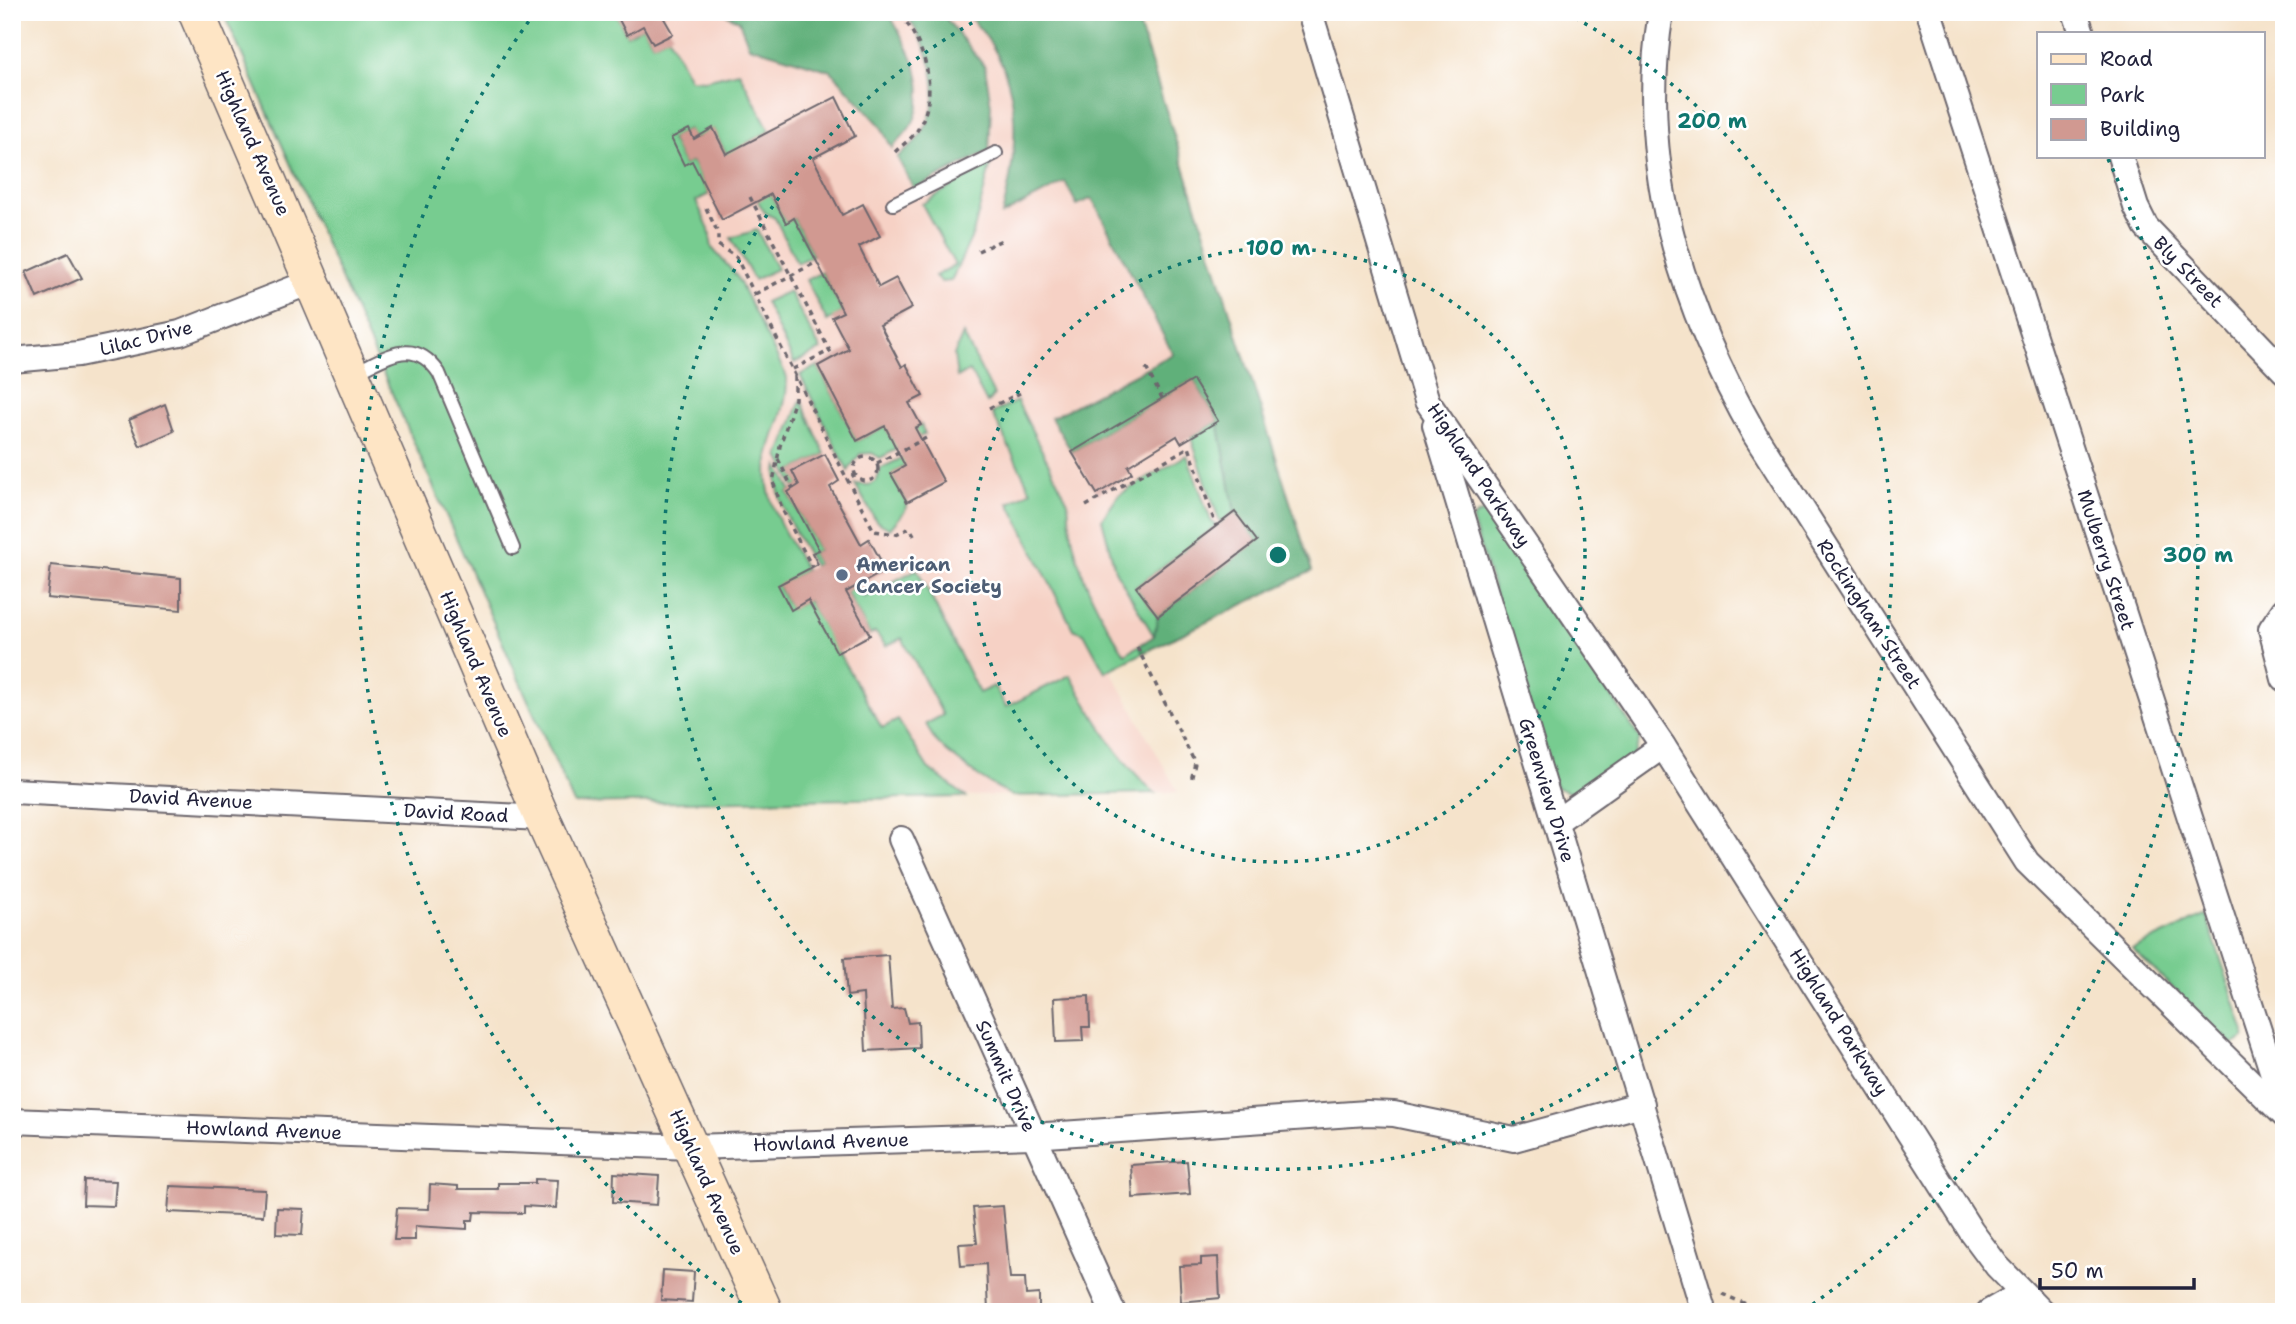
<svg xmlns="http://www.w3.org/2000/svg" width="2296" height="1324" viewBox="0 0 2296 1324" font-family="'Shantell Sans',sans-serif">
  <rect width="100%" height="100%" fill="#fff"/>
  <filter id="ink" filterUnits="userSpaceOnUse"><feTurbulence type="fractalNoise" baseFrequency=".0143" numOctaves="2"/><feDisplacementMap in="SourceGraphic" scale="14" xChannelSelector="R" yChannelSelector="G"/><feConvolveMatrix kernelMatrix="1 2 1 2 8 2 1 2 1" color-interpolation-filters="sRGB"/></filter>
  <filter id="wash" filterUnits="userSpaceOnUse"><feTurbulence type="fractalNoise" baseFrequency=".00686" numOctaves="4" result="noise"/><feDisplacementMap in="SourceGraphic" scale="28" xChannelSelector="R" yChannelSelector="G"/><feGaussianBlur stdDeviation="1.57" result="paint"/><feColorMatrix in="noise" values="0 0 0 0 0 0 0 0 0 0 0 0 0 0 0 0 0 1.4 0 .05"/><feComposite in="paint" operator="in"/></filter>
  <g filter="url(#wash)">
    <rect width="100%" height="100%" fill="#f5e3cb"/>
    <polygon fill="#f6d1c5" points="223,12 1135,12 1312,571 1110,669 1178,792 574,804"/>
    <g fill="#77cc90" stroke="#4c7766" stroke-width="2">
      <path d="M223,12H615L627,35L643,26L653,44L668,36L690,79L705,80L739,72L770,131L747,143L741,182L713,129L694,139L688,129L671,139L684,165L692,161L709,194L696,201L709,229L712,248L736,275L787,377C788,402 778,422 771,445C757,495 783,528 806,570L778,586L791,609L808,600L882,728L898,720L928,768L966,797L574,804Z"/>
      <polygon points="991,163 973,234 951,281 941,282 935,276 955,265 922,204"/>
      <polygon points="768,188 786,222 794,218 813,255 797,263 775,218 765,213 754,195"/>
      <polygon points="757,230 777,269 754,280 731,238"/>
      <polygon points="822,272 843,312 827,321 806,280"/>
      <polygon points="789,291 821,350 794,363 765,302"/>
      <polygon points="963,334 994,395 987,403 970,371 957,377 954,355"/>
      <polygon points="818,366 857,441 885,426 892,440 921,425 925,434 880,458 872,453 860,454 848,471 800,375"/>
      <polygon points="801,400 825,454 792,471 800,485 795,488 779,456"/>
      <path d="M1017,401L1068,502C1070,558 1094,609 1125,654L1140,645L1143,653L1105,672L1084,633L1073,629L1009,503L1031,491L992,413Z"/>
      <polygon points="1218,421 1235,512 1220,523 1191,438"/>
      <polygon points="1187,455 1211,521 1216,526 1136,587 1158,616 1154,636 1115,570 1102,519 1119,495"/>
      <polygon points="904,457 908,464 892,474 907,502 905,511 890,529 876,521 855,484 869,485 877,480 881,468"/>
      <path d="M778,465L791,490L788,492L819,550L812,553L818,564L814,566C797,534 772,501 778,465Z"/>
      <polygon points="1486,512 1496,521 1640,739 1632,761 1573,794 1555,787 1472,520 1478,514"/>
      <path d="M917,569L979,693L994,686L1006,707L1070,675C1094,717 1118,761 1155,793L1012,796L979,777L947,752L934,739L926,724L943,715L902,638L886,646L875,632L870,635L846,591L857,586L864,597Z"/>
      <polygon points="2206,915 2245,1032 2244,1038 2232,1045 2132,949"/>
    </g>
    <g fill="#61b07a" stroke="#42695a" stroke-width="2">
      <path d="M722,12H888C907,46 930,78 915,118C911,129 900,139 892,148L880,125L831,71L749,46L739,21Z"/>
      <path d="M904,12H939L944,16L985,67L991,105L989,151L914,189L897,157C952,120 939,59 904,12Z"/>
      <path d="M964,12H1135L1312,571L1143,653L1140,645L1154,636L1158,616L1257,541L1235,512L1218,421L1193,380L1072,452L1051,418L1173,354L1092,198L1077,205L1065,182L1002,215C1021,140 1025,68 964,12Z"/>
    </g>
    <g id="blocks">
      <g fill="#d19991">
        <polygon points="615,12 668,12 662,15 673,34 653,44 643,26 627,35"/>
        <polygon points="836,97 855,136 813,158 842,215 863,204 880,236 859,247 879,287 896,278 912,308 880,325 902,367 906,364 923,396 909,403 921,425 915,428 944,482 907,502 891,474 905,466 885,426 857,441 818,366 849,349 832,317 843,312 794,218 786,223 771,194 722,220 692,161 684,165 671,138 689,129 694,139 713,128 726,154"/>
        <polygon points="68,253 82,278 37,298 26,272"/>
        <polygon points="1193,380 1218,421 1181,443 1177,436 1128,466 1132,473 1097,494 1072,452"/>
        <polygon points="165,404 174,431 140,446 129,420"/>
        <polygon points="825,454 839,481 830,487 861,544 869,539 886,570 846,592 870,635 837,653 808,600 791,610 778,585 818,564 812,553 819,550 788,492 799,485 792,471"/>
        <polygon points="1235,512 1257,541 1158,616 1136,587"/>
        <polygon points="51,565 181,578 181,610 47,598"/>
        <polygon points="888,955 892,1009 904,1008 908,1023 918,1022 919,1048 866,1051 863,994 847,996 844,958"/>
        <polygon points="1089,996 1090,1027 1082,1027 1083,1041 1056,1042 1054,998"/>
        <polygon points="1187,1161 1190,1194 1133,1198 1131,1165"/>
        <polygon points="614,1173 659,1176 657,1205 613,1202"/>
        <polygon points="535,1179 558,1180 556,1208 524,1206 524,1213 474,1212 473,1220 467,1220 467,1229 415,1226 415,1240 394,1240 397,1208 429,1209 430,1184 458,1186 458,1189 498,1189 498,1183 535,1183"/>
        <polygon points="84,1180 116,1181 114,1206 83,1205"/>
        <polygon points="170,1186 265,1190 263,1216 168,1212"/>
        <polygon points="1003,1206 1010,1278 1025,1278 1026,1295 1039,1294 1039,1312 988,1312 986,1264 961,1266 959,1244 977,1243 973,1208"/>
        <polygon points="277,1208 304,1209 302,1235 276,1234"/>
        <polygon points="1218,1257 1220,1298 1181,1302 1179,1266 1201,1265 1201,1258"/>
        <polygon points="663,1270 694,1272 692,1302 661,1300"/>
      </g>
    </g>
  </g>
  <g filter="url(#ink)">
    <use href="#blocks" fill-opacity="0" stroke="#6c666d" stroke-width="2"/>
    <g fill="none" stroke-linecap="round" stroke-linejoin="round">
      <g stroke="#6c666d" stroke-width="16">
        <g id="lane">
          <polyline points="893,204 996,153"/>
          <path d="M353,373C387,358 413,335 439,373L513,548"/>
        </g>
      </g>
      <g stroke="#6c666d" stroke-width="28">
        <g id="street">
          <polyline points="1310,12 1427,401 1663,746 1971,1231 1997,1266 2042,1312"/>
          <path d="M1661,12C1636,164 1681,305 1755,435L2027,862L2284,1115"/>
          <polyline points="1929,12 2284,1108"/>
          <polyline points="2075,12 2082,33"/>
          <polyline points="2120,156 2136,207 2146,227 2284,371"/>
          <polyline points="12,360 78,354 180,333 313,281"/>
          <polyline points="1435,425 1704,1312"/>
          <polyline points="2284,610 2271,629 2284,679"/>
          <polyline points="12,791 542,818"/>
          <polyline points="1557,821 1663,746"/>
          <polyline points="901,839 1113,1312"/>
          <polyline points="12,1121 691,1147 1032,1136 1367,1113 1394,1114 1514,1139 1642,1104"/>
          <polyline points="1989,1312 2022,1293"/>
        </g>
      </g>
      <g stroke="#6c666d" stroke-width="38">
        <polyline id="secondary" points="196,12 542,818 765,1312"/>
      </g>
      <g stroke="#6c666d" stroke-width="3.5" stroke-dasharray="5 5" stroke-linecap="butt">
        <path d="M895,152C902,145 913,138 918,129C941,91 924,44 899,12"/>
        <polyline points="750,197 833,357"/>
        <polyline points="706,208 718,233 718,245 736,257 847,479"/>
        <polyline points="978,251 1002,240"/>
        <polyline points="755,294 817,262"/>
        <polyline points="1146,368 1162,398"/>
        <polyline points="793,369 829,351"/>
        <polyline points="795,376 795,399 780,446 773,482 783,511 812,567"/>
        <polyline points="989,408 1020,393"/>
        <circle cx="866" cy="469" r="12"/>
        <polyline points="778,459 793,489"/>
        <polyline points="877,463 926,438"/>
        <polyline points="856,474 847,479 874,531 896,534 910,528 914,535"/>
        <polyline points="1086,506 1189,447 1216,526"/>
        <polyline points="1137,647 1195,763 1191,781"/>
        <polyline points="1722,1294 1765,1312"/>
      </g>
      <use href="#lane" stroke="#fff" stroke-width="12"/>
      <use href="#street" stroke="#fff" stroke-width="24"/>
      <use href="#secondary" stroke="#fee5c5" stroke-width="35"/>
    </g>
  </g>
  <g fill="none" stroke="#0f766e" stroke-width="3.5" stroke-dasharray="3.5 7">
    <circle cx="1278" cy="555" r="307"/>
    <path d="M1566 13A614 614 0 1 1 990 13"/>
    <path d="M750 1309A920 920 0 0 1 534 14M2108 159A920 920 0 0 1 1806 1309"/>
  </g>
  <circle fill="#5c6f8a" stroke="#fff" stroke-width="2.5" cx="842" cy="575" r="7"/>
  <g text-anchor="middle" dominant-baseline="central" stroke-width="5" stroke-linejoin="round" paint-order="stroke">
    <g font-size="19" fill="#22223b" stroke="#fff">
      <text transform="translate(253 143) rotate(66)">Highland Avenue</text>
      <text transform="translate(2188 272) rotate(46)">Bly Street</text>
      <text transform="translate(146 338) rotate(-14)">Lilac Drive</text>
      <text transform="translate(1479 475) rotate(56)">Highland Parkway</text>
      <text transform="translate(2106 560) rotate(72)">Mulberry Street</text>
      <text transform="translate(1869 614) rotate(57)">Rockingham Street</text>
      <text transform="translate(476 664) rotate(67)">Highland Avenue</text>
      <text transform="translate(1547 790) rotate(73)">Greenview Drive</text>
      <text transform="translate(191 799) rotate(3)">David Avenue</text>
      <text transform="translate(456 813) rotate(3)">David Road</text>
      <text transform="translate(1839 1022) rotate(58)">Highland Parkway</text>
      <text transform="translate(1006 1076) rotate(66)">Summit Drive</text>
      <text transform="translate(264 1130) rotate(2)">Howland Avenue</text>
      <text transform="translate(831 1142) rotate(-2)">Howland Avenue</text>
      <text transform="translate(707 1182) rotate(66)">Highland Avenue</text>
    </g>
    <g font-size="19" font-weight="bold" fill="#4e5e75" stroke="#fff" text-anchor="start">
      <text x="856" y="564">American<tspan x="856" dy="22">Cancer Society</tspan></text>
    </g>
  </g>
  <circle cx="1278" cy="555" r="10" fill="#0f766e" stroke="#fff" stroke-width="3.5"/>
  <g font-size="21" text-anchor="middle" font-weight="bold" fill="#0f766e" stroke="#fff" stroke-width="5" stroke-linejoin="round" paint-order="stroke">
    <text x="1712" y="128">200 m</text>
    <text x="1278" y="255">100 m</text>
    <text x="2198" y="562">300 m</text>
  </g>
  <rect width="2296" height="1324" fill="none" stroke="#fff" stroke-width="42"/>
  <rect x="2037" y="32" width="228" height="126" fill="#ffffff" stroke="#a7a7b1" stroke-width="2"/>
  <rect x="2051" y="54" width="35" height="10" fill="#fee5c5" stroke="#a7a7b1" stroke-width="2"/>
  <text x="2100" y="66" font-size="21" fill="#22223b">Road</text>
  <rect x="2051" y="84" width="35" height="21" fill="#77cc90" stroke="#a7a7b1" stroke-width="2"/>
  <text x="2100" y="102" font-size="21" fill="#22223b">Park</text>
  <rect x="2051" y="119" width="35" height="21" fill="#d19991" stroke="#a7a7b1" stroke-width="2"/>
  <text x="2100" y="136" font-size="21" fill="#22223b">Building</text>
  <path d="M2040 1278v10h154v-10" fill="none" stroke="#22223b" stroke-width="3.5"/>
  <text x="2051" y="1278" font-size="21" fill="#22223b" stroke="#ffffff" stroke-width="5" paint-order="stroke">50 m</text>
</svg>
